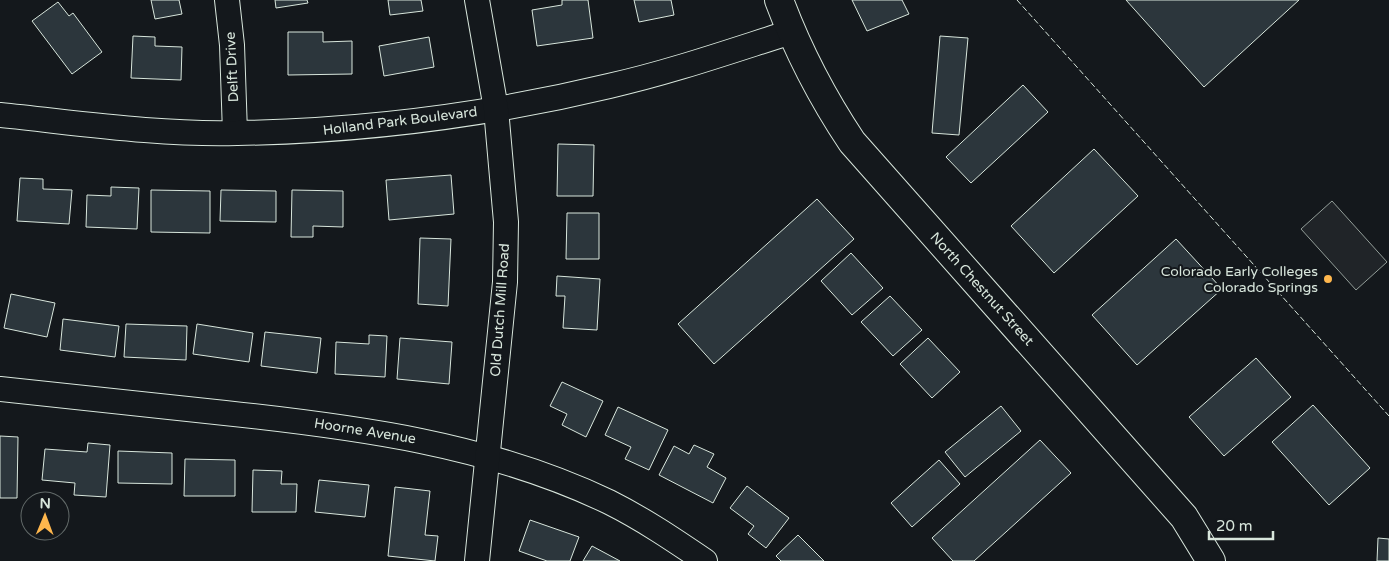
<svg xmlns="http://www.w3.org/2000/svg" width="1389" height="561" viewBox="0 0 1389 561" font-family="'Varela Round',sans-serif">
  <rect width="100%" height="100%" fill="#14181c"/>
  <polygon fill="#202428" stroke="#939e99" points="1332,201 1387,262 1356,290 1301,229"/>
  <g fill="#2c363c" stroke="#d8e6dc">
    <polygon points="151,0 179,0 182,14 155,19"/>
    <polygon points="275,0 307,0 308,3 276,8"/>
    <polygon points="388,0 421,0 423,11 390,15"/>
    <polygon points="562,0 588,0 593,38 537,46 532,10 562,5"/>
    <polygon points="634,0 671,0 674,15 639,22"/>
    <polygon points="852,0 902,0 909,14 867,31"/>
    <polygon points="1126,0 1299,0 1204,87"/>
    <polygon points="58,2 69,16 73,13 102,52 72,74 32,21"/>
    <polygon points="288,32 323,32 323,42 352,41 352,74 288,75"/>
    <polygon points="133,36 155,37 155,46 182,47 181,80 131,78"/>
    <polygon points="940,36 968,38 959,135 932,133"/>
    <polygon points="429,37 434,67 384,76 379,46"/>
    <polygon points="1023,85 1048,112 971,183 946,157"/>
    <polygon points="558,144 594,145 593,196 557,196"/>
    <polygon points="1094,149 1138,196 1054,273 1011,226"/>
    <polygon points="451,175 454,214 389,220 386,180"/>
    <polygon points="20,178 43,179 43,189 72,190 69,224 17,221"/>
    <polygon points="111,187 139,188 137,229 86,227 87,195 111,196"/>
    <polygon points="151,190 210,191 210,233 151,232"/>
    <polygon points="221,190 276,191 276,222 220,221"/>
    <polygon points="292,190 343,191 343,227 313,226 313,237 291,237"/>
    <polygon points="817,199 854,239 714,364 678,324"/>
    <polygon points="567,213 599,213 599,259 566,259"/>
    <polygon points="420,238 451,239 448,306 418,304"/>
    <polygon points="1176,239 1222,289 1137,365 1092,315"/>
    <polygon points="851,253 883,288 852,315 821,281"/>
    <polygon points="557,276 600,279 597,330 563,328 565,296 556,296"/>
    <polygon points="11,294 55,303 47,337 4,328"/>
    <polygon points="890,296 922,330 893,356 861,322"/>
    <polygon points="63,319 119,326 115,357 60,350"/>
    <polygon points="126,324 187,326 186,360 124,357"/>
    <polygon points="197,324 253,333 249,362 193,354"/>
    <polygon points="265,332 321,338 317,373 261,366"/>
    <polygon points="369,335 387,336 385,377 335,374 336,342 369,344"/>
    <polygon points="400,338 452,342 449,384 397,379"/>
    <polygon points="928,338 960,372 932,398 900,364"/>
    <polygon points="1256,358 1291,397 1224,456 1189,417"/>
    <polygon points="562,382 603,401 586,437 562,425 567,414 550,406"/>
    <polygon points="1313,405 1370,468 1329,505 1272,442"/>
    <polygon points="1001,406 1021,431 965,477 945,452"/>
    <polygon points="618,407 668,430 649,470 625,459 631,447 605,435"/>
    <polygon points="0,436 18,437 17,498 0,498"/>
    <polygon points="1040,440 1071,473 974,561 953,561 932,538"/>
    <polygon points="88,443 110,445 106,497 74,495 75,483 42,480 45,449 87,452"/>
    <polygon points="694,445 714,454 707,467 726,478 713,503 659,475 674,446 689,454"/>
    <polygon points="118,451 172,453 172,484 118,483"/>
    <polygon points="185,459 235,460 235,496 184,496"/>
    <polygon points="939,460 960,484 912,527 891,503"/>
    <polygon points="253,470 282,471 281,484 297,484 296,512 252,512"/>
    <polygon points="319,480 369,485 365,517 315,512"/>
    <polygon points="747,486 789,518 766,548 748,534 754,526 730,508"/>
    <polygon points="395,487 430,491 425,535 438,536 435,561 388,556"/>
    <polygon points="530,520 579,537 570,561 547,561 519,551"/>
    <polygon points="798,535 824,561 781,561 776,556"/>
    <polygon points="1378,538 1389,539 1389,561 1377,561"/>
    <polygon points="592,546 620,561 583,561"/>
  </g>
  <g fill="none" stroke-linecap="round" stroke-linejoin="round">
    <g stroke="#d8e6dc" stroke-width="26">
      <g id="minor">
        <polyline points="227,0 232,45 235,133"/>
        <path d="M0,115C79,123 158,135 237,133C362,131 488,115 609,86C671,72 731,51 791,32"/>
        <path d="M0,389C75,397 150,405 225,413C356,427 488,444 609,502C643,519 674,540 705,561"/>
        <polyline points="477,561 505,282 506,222 496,109 477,0"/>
      </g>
    </g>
    <g stroke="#d8e6dc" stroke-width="30">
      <path id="major" d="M779,0C798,51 822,97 852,142L1184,517L1211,561"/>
    </g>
    <use href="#minor" stroke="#14181c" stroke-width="24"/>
    <use href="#major" stroke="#14181c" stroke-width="28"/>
    <polyline stroke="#d8e6dc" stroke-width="1" stroke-dasharray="6 2.5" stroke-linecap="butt" points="1017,0 1389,416"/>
  </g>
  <circle fill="#ffb74d" stroke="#14181c" stroke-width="2" cx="1328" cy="279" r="5"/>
  <g text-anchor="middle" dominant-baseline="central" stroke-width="4" stroke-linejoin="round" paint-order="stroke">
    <g font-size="14" fill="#d8e6dc" stroke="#14181c">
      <text transform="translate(232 67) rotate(-93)">Delft Drive</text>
      <text transform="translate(400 121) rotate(-7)">Holland Park Boulevard</text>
      <text transform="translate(982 289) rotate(48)">North Chestnut Street</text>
      <text transform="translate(500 310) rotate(-86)">Old Dutch Mill Road</text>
      <text transform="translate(365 431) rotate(9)">Hoorne Avenue</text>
    </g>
    <g font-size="14" fill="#d8e6dc" stroke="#14181c" text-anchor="end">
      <text x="1318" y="271">Colorado Early Colleges<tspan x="1318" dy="16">Colorado Springs</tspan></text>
    </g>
  </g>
  <g transform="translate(45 516) rotate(1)"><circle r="24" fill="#14181c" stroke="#626a69"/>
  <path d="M0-4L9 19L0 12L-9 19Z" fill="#ffb74d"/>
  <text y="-8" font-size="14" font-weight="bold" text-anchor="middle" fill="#d8e6dc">N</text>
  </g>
  <path d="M1209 531v8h64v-8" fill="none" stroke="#d8e6dc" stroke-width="2.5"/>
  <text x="1216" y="531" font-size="15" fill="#d8e6dc" stroke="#14181c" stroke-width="4" paint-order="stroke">20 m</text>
</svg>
